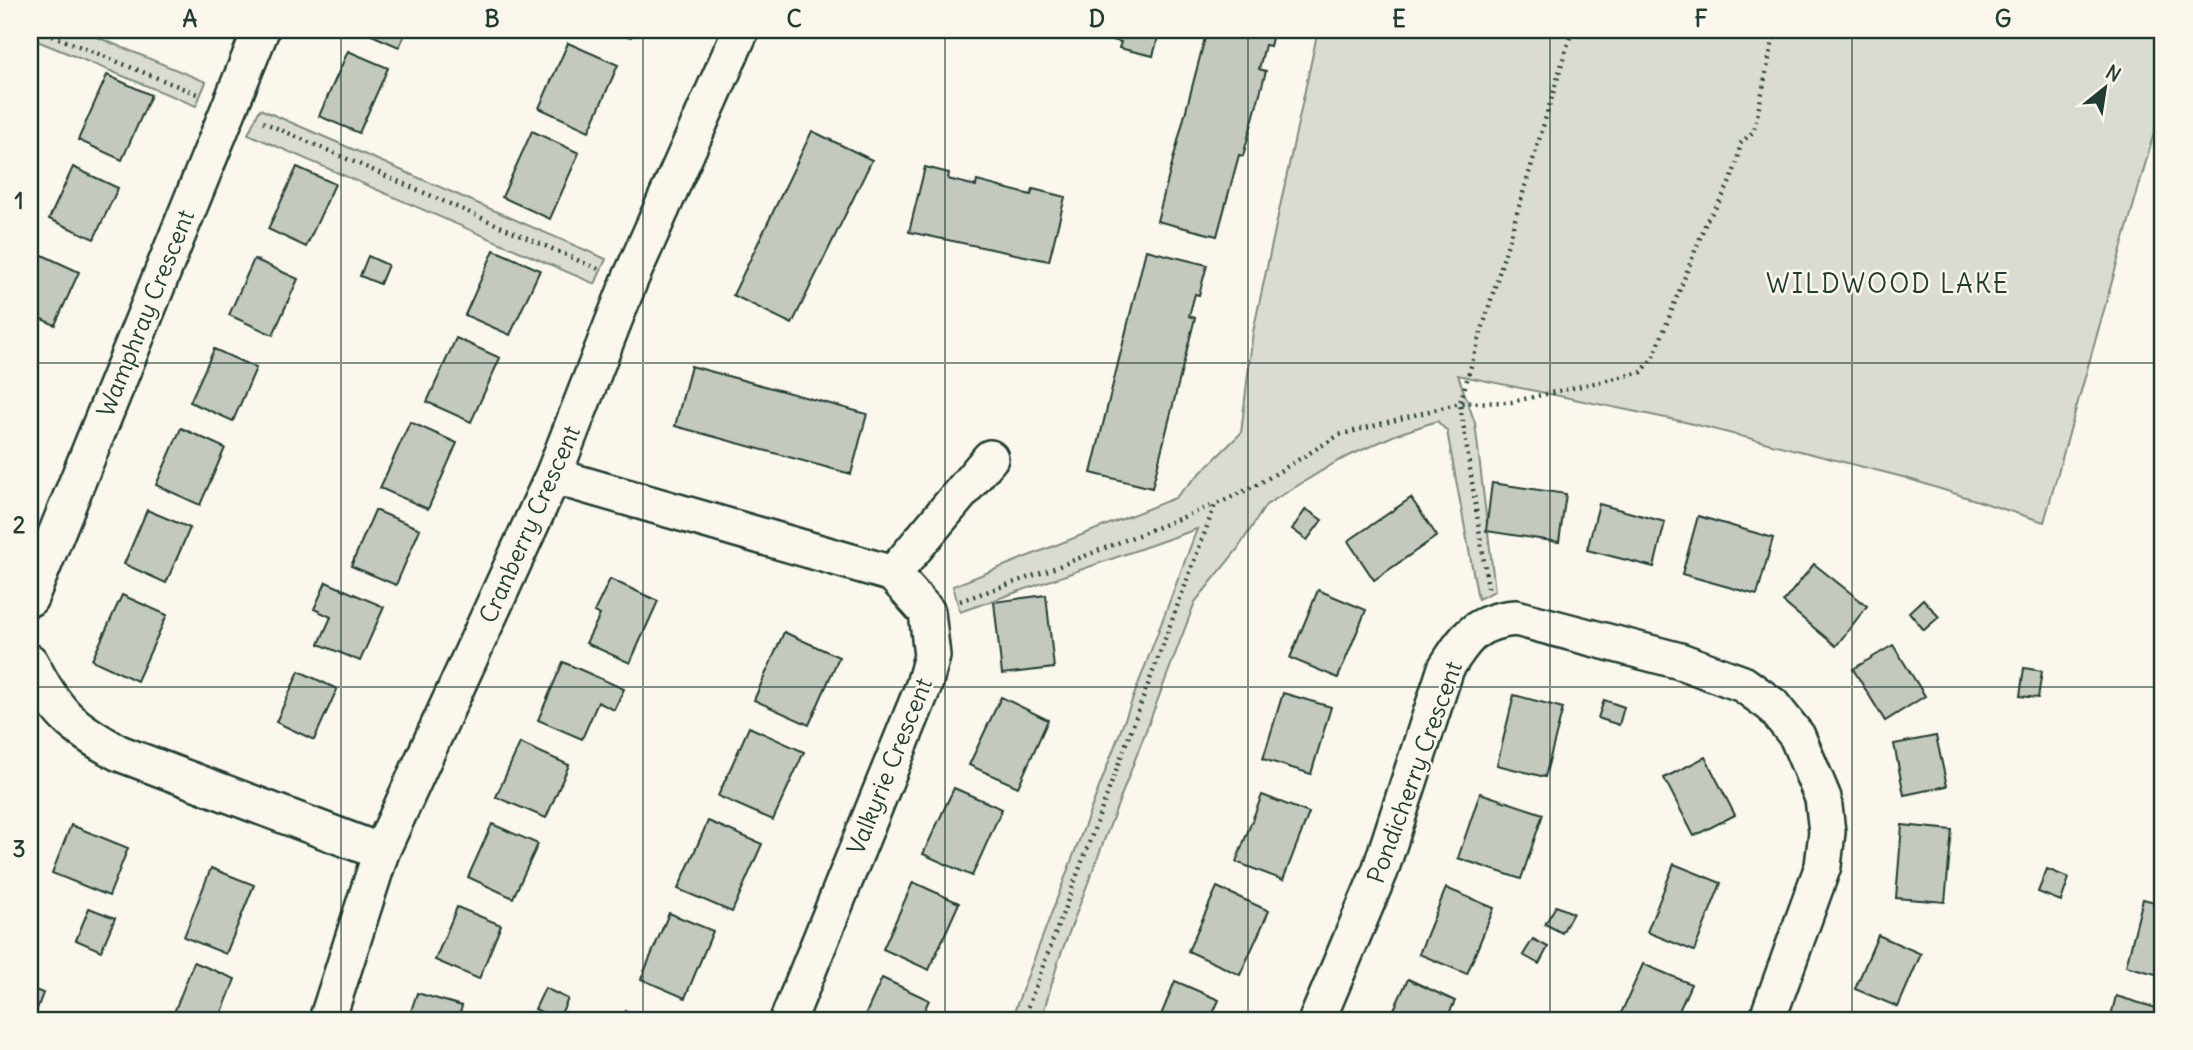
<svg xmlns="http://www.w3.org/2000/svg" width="2193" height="1050" viewBox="0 0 2193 1050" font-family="Delius,sans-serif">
  <rect width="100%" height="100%" fill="#fbf7ec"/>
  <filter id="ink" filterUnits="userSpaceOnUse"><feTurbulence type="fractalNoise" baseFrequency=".0143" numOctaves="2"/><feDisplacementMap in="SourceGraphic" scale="14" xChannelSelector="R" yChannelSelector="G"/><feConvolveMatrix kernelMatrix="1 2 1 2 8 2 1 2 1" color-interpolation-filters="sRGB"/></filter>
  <g filter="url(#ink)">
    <g fill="#dbdcd1" stroke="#7d8c82" stroke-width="2">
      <polygon points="30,30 80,30 206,82 196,106 30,38"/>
      <polygon points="1318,30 2163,30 2163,101 2044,522 1903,477 1685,422 1458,375 1475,423 1495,591 1478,599 1447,431 1437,421 1395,435 1338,461 1266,505 1237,550 1195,602 1059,959 1041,1020 1011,1020 1197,529 960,612 953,586 1175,498 1241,433 1253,332"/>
      <polygon points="260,109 606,259 595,284 248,134"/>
    </g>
    <g fill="#c4c9be" stroke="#1f3d34" stroke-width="2">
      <polygon points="144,30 166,30 162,38"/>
      <polygon points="360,30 407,30 399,47"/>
      <polygon points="612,30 634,30 631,37"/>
      <polygon points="1072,30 1160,30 1153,56 1119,48 1121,42"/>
      <polygon points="1207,30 1274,30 1270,46 1265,45 1259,69 1266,71 1243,156 1239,155 1217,236 1157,221"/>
      <polygon points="568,43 618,65 589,131 539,108"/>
      <polygon points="348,51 388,68 359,133 319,116"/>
      <polygon points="107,75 151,95 122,160 78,140"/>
      <polygon points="532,131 579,153 550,219 502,197"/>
      <polygon points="812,131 872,160 792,324 733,295"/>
      <polygon points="73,167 118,188 94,239 49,219"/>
      <polygon points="297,167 335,184 306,247 268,229"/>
      <polygon points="925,167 949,173 948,179 976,186 977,181 1031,195 1033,189 1065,197 1049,261 909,232"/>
      <polygon points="494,250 540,270 510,335 465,315"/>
      <polygon points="1146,250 1207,265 1199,295 1195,294 1189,316 1195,318 1152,488 1091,473"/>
      <polygon points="38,253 79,272 55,325 30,314 30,272"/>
      <polygon points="368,256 388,265 380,284 360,276"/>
      <polygon points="254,259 298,279 273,335 229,315"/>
      <polygon points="456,338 500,358 471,422 427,402"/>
      <polygon points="30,343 38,347 30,367"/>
      <polygon points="214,349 256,368 233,421 190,402"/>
      <polygon points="691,366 867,414 851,474 675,426"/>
      <polygon points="410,422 457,443 428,509 380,488"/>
      <polygon points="181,428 225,448 200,505 156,485"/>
      <polygon points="1492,483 1566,494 1559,542 1486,531"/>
      <polygon points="1411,498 1437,536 1374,580 1348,541"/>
      <polygon points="1599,504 1665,522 1654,567 1587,550"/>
      <polygon points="1306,509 1322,520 1307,540 1292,529"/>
      <polygon points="147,510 190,528 166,583 124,564"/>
      <polygon points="375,510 420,529 396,585 351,566"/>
      <polygon points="1698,516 1773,538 1757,595 1682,574"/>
      <polygon points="1814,564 1867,606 1836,646 1783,602"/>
      <polygon points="610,579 658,601 630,663 586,643 600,615 594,612"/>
      <polygon points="326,582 384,607 360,661 319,644 331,617 314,609"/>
      <polygon points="1318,590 1366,610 1338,678 1290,658"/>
      <polygon points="122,595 167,615 137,681 92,660"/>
      <polygon points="1046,595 1054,668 1002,674 994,602"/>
      <polygon points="1923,599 1939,617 1924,630 1909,612"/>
      <polygon points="784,632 839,657 809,725 754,700"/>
      <polygon points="1893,645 1925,696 1885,721 1853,669"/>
      <polygon points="563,662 624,689 614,710 598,702 582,739 538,720"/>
      <polygon points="2024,668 2042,671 2038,698 2020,696"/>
      <polygon points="299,671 337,689 314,740 276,722"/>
      <polygon points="1283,693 1331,707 1311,774 1263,759"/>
      <polygon points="1514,695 1563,708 1545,777 1497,765"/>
      <polygon points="1001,697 1048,720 1018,787 969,765"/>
      <polygon points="1604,700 1624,707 1619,725 1598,718"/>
      <polygon points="749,727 804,752 773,820 718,796"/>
      <polygon points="1936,736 1947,786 1904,795 1894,744"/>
      <polygon points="520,743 569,765 546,818 496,797"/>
      <polygon points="1705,757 1735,815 1694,836 1664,778"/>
      <polygon points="954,788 1002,809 972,876 923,854"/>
      <polygon points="1480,793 1543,814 1521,879 1458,858"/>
      <polygon points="1262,795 1309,813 1283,880 1236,862"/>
      <polygon points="708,821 762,844 732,912 678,889"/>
      <polygon points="492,824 538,844 513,898 468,877"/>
      <polygon points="71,825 128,848 109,896 52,873"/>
      <polygon points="1902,825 1952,830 1945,902 1896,898"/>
      <polygon points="2163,836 2163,879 2153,876"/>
      <polygon points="1674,864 1721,883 1694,951 1647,932"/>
      <polygon points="211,868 254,885 226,954 184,937"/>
      <polygon points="2047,869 2069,878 2061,901 2038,892"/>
      <polygon points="913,882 959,903 929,970 883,949"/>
      <polygon points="1217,887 1269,911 1240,975 1188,951"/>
      <polygon points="1446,888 1494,908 1467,974 1419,954"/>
      <polygon points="2143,899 2163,904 2163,976 2126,966"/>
      <polygon points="1556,906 1573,913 1562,933 1545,924"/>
      <polygon points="457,907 501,925 479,979 435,960"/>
      <polygon points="89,908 115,918 101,951 76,940"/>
      <polygon points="669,913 713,931 685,998 641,979"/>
      <polygon points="1878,935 1921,954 1898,1007 1855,989"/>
      <polygon points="1533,939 1548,947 1539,964 1523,955"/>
      <polygon points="194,962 235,979 219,1020 171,1020"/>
      <polygon points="1643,964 1691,984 1675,1020 1618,1020"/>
      <polygon points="882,978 929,1000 920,1020 863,1020"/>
      <polygon points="1408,979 1455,1001 1446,1020 1389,1020"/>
      <polygon points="1175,981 1219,1000 1210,1020 1159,1020"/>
      <polygon points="30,988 43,993 33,1020 30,1020"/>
      <polygon points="545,988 568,999 558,1020 535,1009"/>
      <polygon points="417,993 462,1006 458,1020 408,1020"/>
      <polygon points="2116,996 2163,1010 2163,1020 2110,1020"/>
      <polygon points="626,1011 654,1020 623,1020"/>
    </g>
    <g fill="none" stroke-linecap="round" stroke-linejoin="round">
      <g stroke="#1f3d34" stroke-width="40">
        <g id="minor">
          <polyline points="553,476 893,574 927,612 932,656 924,685 788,1020"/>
          <polyline points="893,574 990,458"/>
          <polyline points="30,598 261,30"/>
          <path d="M30,662C56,713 70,726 119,753L381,852"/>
          <polyline points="327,1020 381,852 553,476 629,282 741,30"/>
          <path d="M1317,1020L1380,871L1446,668C1466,636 1477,621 1516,618L1680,661L1743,684L1772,705L1797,736L1823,798L1827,832L1823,866L1767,1020"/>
        </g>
      </g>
      <g stroke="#1f3d34" stroke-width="4.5" stroke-dasharray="2 5" stroke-linecap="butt">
        <polyline points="39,30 197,94"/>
        <polyline points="263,122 598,269"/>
        <polyline points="1488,588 1460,403 1572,30"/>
        <polyline points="960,601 1044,572 1214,505"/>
        <path d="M1023,1020L1215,505L1257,485L1339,435L1460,403L1511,402L1642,372L1654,356L1707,220C1724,197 1737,173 1740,144L1754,131L1775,30"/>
      </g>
      <use href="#minor" stroke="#fbf7ec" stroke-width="35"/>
    </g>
  </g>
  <path fill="none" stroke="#1f3d34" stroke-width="2" stroke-opacity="0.55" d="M341,30V1020M643,30V1020M945,30V1020M1248,30V1020M1550,30V1020M1852,30V1020M30,363H2163M30,687H2163"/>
  <g text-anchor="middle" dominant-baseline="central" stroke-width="5" stroke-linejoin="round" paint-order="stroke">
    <g font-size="24" fill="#1f3d34" stroke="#fbf7ec">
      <text transform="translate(145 313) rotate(-68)">Wamphray Crescent</text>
      <text transform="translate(529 524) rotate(-66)">Cranberry Crescent</text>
      <text transform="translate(889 766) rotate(-68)">Valkyrie Crescent</text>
      <text transform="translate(1414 772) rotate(-70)">Pondicherry Crescent</text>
    </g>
    <g font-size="26" letter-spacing="2" fill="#1f3d34" stroke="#fbf7ec">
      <text x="1888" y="283">WILDWOOD LAKE</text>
    </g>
  </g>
  <rect width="2193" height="1050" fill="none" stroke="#fbf7ec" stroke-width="77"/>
  <g transform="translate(2105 88) rotate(30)" stroke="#fbf7ec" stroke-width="5" paint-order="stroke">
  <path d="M0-5L12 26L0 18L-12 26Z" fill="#1f3d34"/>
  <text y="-10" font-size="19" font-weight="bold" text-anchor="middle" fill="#1f3d34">N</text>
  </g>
  <rect x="38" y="38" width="2116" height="974" fill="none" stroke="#1f3d34" stroke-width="2.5"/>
  <g font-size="23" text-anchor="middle" font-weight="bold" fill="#1f3d34">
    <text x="190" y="27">A</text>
    <text x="492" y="27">B</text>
    <text x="794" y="27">C</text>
    <text x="1097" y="27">D</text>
    <text x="1399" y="27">E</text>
    <text x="1701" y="27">F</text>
    <text x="2003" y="27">G</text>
    <text x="19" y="209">1</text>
    <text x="19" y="533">2</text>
    <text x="19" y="857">3</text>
  </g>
</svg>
